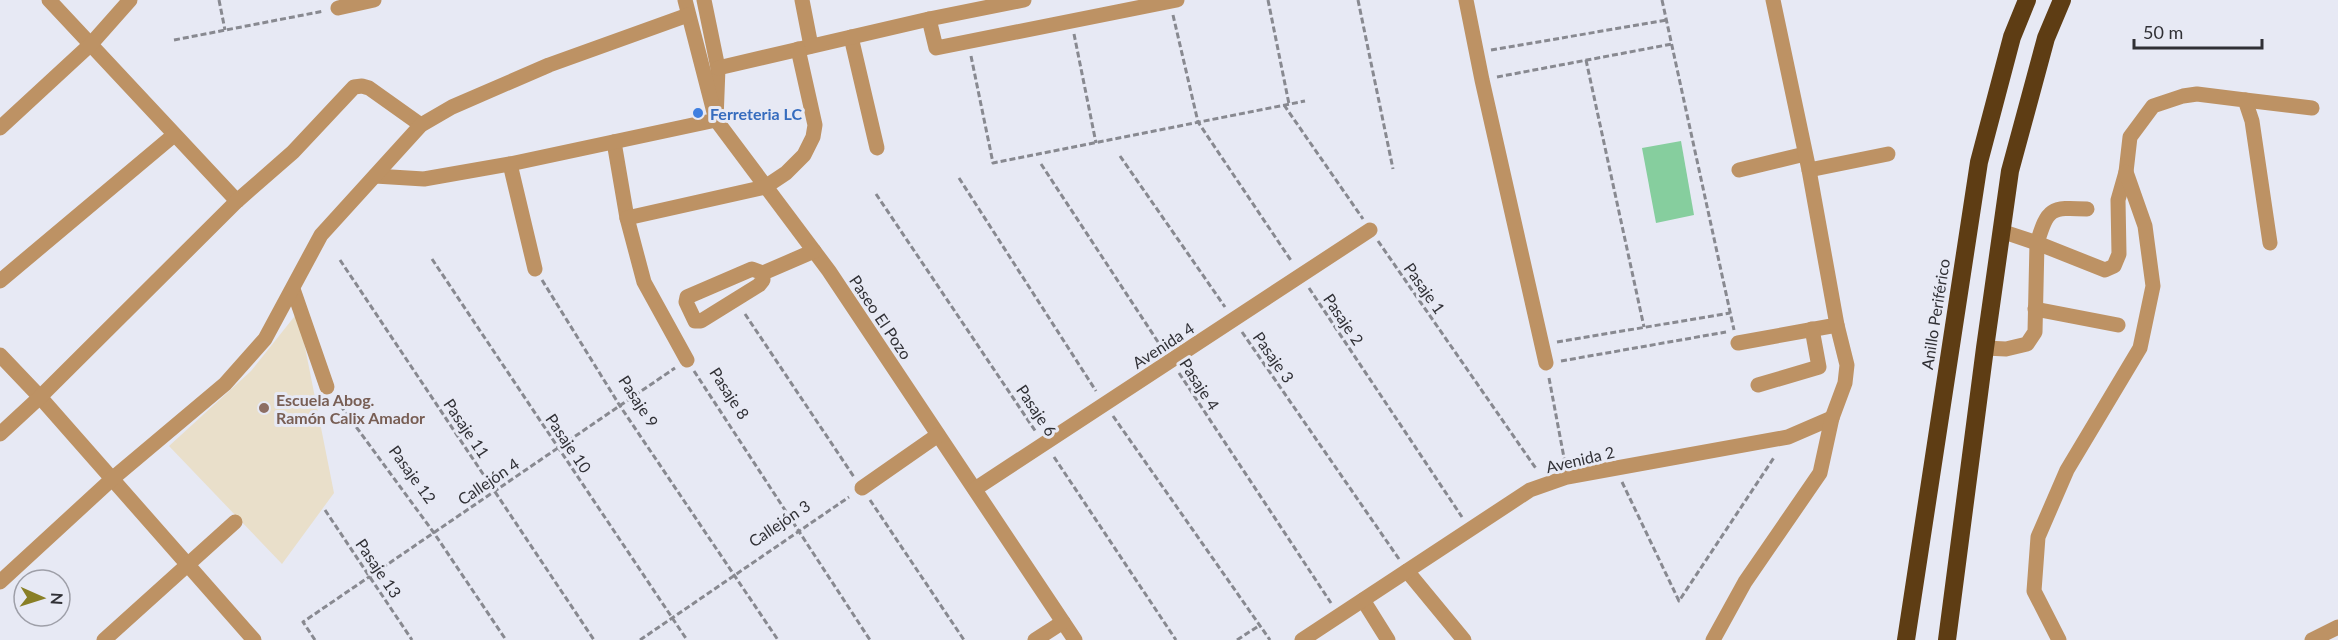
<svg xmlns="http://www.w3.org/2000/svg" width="2338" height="640" viewBox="0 0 2338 640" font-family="Lato,sans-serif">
  <rect width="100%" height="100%" fill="#e7e9f4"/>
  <polygon fill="#e9dfca" points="298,312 334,493 282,564 169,446 251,371"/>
  <polygon fill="#86ce9e" points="1681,141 1694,215 1656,223 1642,148"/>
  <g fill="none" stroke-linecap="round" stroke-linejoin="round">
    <g stroke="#888990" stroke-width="3" stroke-dasharray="6 3" stroke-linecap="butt">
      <polyline points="219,0 225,30"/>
      <polyline points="1268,0 1289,104"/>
      <polyline points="1358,0 1393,169"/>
      <polyline points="1662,0 1734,330"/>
      <polyline points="1173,15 1198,122 1292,262"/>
      <polyline points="1074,34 1096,143"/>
      <polyline points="174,40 324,11"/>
      <polyline points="1491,50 1667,20"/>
      <polyline points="971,56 993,163 1305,101"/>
      <polyline points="1586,60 1644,327"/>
      <polyline points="1497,77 1672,44"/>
      <polyline points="1284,105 1363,219"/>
      <polyline points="1120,156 1225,307"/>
      <polyline points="1041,164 1162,348"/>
      <polyline points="959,178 1096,391"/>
      <polyline points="876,194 1036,432"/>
      <polyline points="1378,241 1537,470"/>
      <polyline points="432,259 687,640"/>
      <polyline points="340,260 594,640"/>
      <polyline points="542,280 620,406 778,640"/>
      <polyline points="1309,288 1462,517"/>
      <polyline points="745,314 854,477"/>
      <polyline points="1242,332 1399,559"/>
      <polyline points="1557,342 1730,313"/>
      <polyline points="1561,361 1726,332"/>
      <polyline points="694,371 870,640"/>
      <polyline points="1179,373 1331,603"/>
      <polyline points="1549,378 1565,463"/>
      <polyline points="335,398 434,533 506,640"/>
      <polyline points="1113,416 1270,640"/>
      <polyline points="1054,457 1176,640"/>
      <polyline points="1622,482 1679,601 1775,456"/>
      <polyline points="870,500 964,640"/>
      <polyline points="325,510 412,640"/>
      <polyline points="315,640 303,622 675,368"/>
      <polyline points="640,640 849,497"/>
      <polyline points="1237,640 1260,625"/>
    </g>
    <g stroke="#bd9264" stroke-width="15">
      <polyline points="49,0 237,201"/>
      <polyline points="704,0 718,68 716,120 829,271 1075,640"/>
      <polyline points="802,0 811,46"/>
      <polyline points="1466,0 1482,80 1546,363"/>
      <polyline points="338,8 374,0"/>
      <polyline points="929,19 936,48 1177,0"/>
      <polyline points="851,37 877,148"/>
      <polyline points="718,68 929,19 1024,0"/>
      <polyline points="2245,100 2312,108"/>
      <polyline points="0,128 91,44 130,0"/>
      <polyline points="614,142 627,218 644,282 687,360"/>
      <polyline points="510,164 535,269"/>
      <polyline points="1739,170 1805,154"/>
      <polyline points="1809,170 1888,154"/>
      <polyline points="375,176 424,179 510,164 716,120 685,0"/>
      <polyline points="627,218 765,187 786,173 804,155 813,137 815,125 798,49"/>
      <path d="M2001,231L2037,243C2048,208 2050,207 2087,209"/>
      <polyline points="763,273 763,280 759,285 701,321 695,321 686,302 687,297 752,269 763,273 814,251"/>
      <polyline points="0,281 174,135"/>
      <polyline points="293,289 327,387"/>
      <polyline points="2035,309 2118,325"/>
      <polyline points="1738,343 1837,325"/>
      <polyline points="1985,348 2006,349 2027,344 2035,332 2037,243 2105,270 2114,266 2119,254 2118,200 2126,172 2130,137 2153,106 2183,96 2197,94 2245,100 2252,121 2270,243"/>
      <polyline points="0,355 40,397 254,640"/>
      <polyline points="1758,385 1819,367 1812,329"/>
      <polyline points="0,434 40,397 237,201 293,152 354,87 362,86 369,88 421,125"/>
      <polyline points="862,488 938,435"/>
      <polyline points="975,489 1370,230"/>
      <polyline points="1407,571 1464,640"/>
      <polyline points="0,582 112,479 225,384 265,339 321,235 421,125 452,107 549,65 688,15"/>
      <polyline points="1363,600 1388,640"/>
      <polyline points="104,640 235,522"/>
      <polyline points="1035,640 1063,622"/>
      <polyline points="1302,640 1530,490 1567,477 1788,437 1832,418"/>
      <polyline points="1713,640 1745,582 1820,473 1832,418 1845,383 1847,365 1837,325 1809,170 1773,0"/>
      <polyline points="2059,640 2034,591 2038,537 2067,470 2140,348 2153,286 2145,226 2126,172"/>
      <polyline points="2312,640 2338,627"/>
    </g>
    <g stroke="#5e3d14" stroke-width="18">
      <polyline points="1906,640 1979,162 2012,37 2027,0"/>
      <polyline points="1947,640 1985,348 2010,171 2046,38 2062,0"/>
    </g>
  </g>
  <circle fill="#3f7fe0" stroke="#e7e9f4" stroke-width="2" cx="698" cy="113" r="6"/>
  <circle fill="#8d6e63" stroke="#e7e9f4" stroke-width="2" cx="264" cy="408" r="6"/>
  <g text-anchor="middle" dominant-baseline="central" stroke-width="6" stroke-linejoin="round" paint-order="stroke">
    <g font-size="16" font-weight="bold" fill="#366cbe" stroke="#e7e9f4" text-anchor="start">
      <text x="710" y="113">Ferreteria LC</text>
    </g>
    <g font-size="16" fill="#303035" stroke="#e7e9f4">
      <text transform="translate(1425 288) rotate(55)">Pasaje 1</text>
      <text transform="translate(1935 314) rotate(-81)">Anillo Periférico</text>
      <text transform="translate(881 317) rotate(56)">Paseo El Pozo</text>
      <text transform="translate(1344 319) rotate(56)">Pasaje 2</text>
      <text transform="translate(1163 345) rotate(-33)">Avenida 4</text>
      <text transform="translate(1274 357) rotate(55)">Pasaje 3</text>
      <text transform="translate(1200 384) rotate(57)">Pasaje 4</text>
      <text transform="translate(730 393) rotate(57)">Pasaje 8</text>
      <text transform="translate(639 401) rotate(57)">Pasaje 9</text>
      <text transform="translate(1037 410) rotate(56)">Pasaje 6</text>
      <text transform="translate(467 428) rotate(56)">Pasaje 11</text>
      <text transform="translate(569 443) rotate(56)">Pasaje 10</text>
      <text transform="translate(1580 459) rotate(-13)">Avenida 2</text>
      <text transform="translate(413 474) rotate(54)">Pasaje 12</text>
      <text transform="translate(488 481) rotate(-34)">Callejón 4</text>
      <text transform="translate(779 523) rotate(-34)">Callejón 3</text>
      <text transform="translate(379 568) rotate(56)">Pasaje 13</text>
    </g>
    <g font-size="16" font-weight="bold" fill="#785e54" stroke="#e7e9f4" text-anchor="start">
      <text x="276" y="399">Escuela Abog.<tspan x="276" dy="18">Ramón Calix Amador</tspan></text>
    </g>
  </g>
  <g transform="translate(42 598) rotate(93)"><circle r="28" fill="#e7e9f4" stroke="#9e9fa8" stroke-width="1.5"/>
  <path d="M0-4.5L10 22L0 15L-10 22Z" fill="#897f26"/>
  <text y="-9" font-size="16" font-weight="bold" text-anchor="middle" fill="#303035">N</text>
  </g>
  <path d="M2134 39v9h128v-9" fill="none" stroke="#303035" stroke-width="3"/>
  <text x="2143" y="39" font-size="18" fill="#303035" stroke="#e7e9f4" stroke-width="4.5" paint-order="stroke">50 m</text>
</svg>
